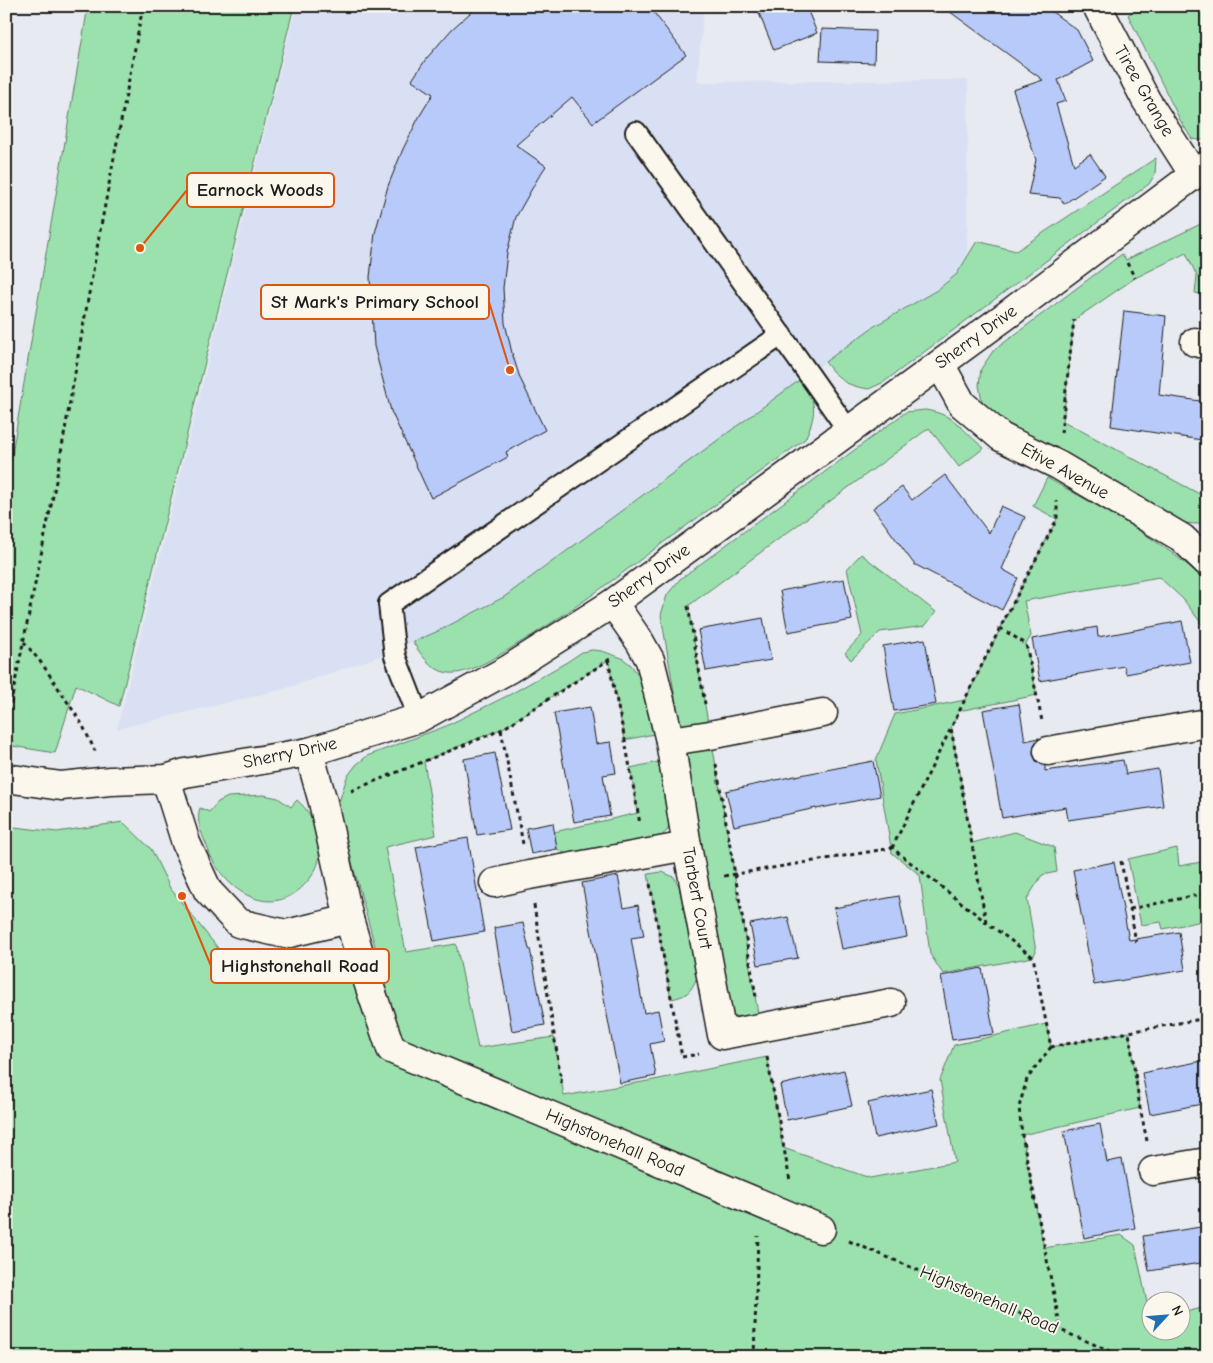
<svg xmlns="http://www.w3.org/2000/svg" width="1213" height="1363" viewBox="0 0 1213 1363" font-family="'Comic Neue',sans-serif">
  <rect width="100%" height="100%" fill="#e7eaf0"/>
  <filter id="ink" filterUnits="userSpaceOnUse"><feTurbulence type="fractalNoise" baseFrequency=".02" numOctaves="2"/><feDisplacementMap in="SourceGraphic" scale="10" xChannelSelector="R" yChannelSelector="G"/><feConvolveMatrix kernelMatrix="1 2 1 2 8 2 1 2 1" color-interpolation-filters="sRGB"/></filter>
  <g filter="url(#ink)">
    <polygon fill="#d9e0f3" points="296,6 704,6 697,82 968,80 967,257 957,274 937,290 873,327 504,597 436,632 372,659 284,689 117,729"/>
    <g fill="#9be1ae" stroke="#5c7e65">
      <polygon points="88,6 294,6 119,706 76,685 55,753 6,745 6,489"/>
      <polygon points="1138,6 1207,6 1207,140 1199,140 1192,139 1180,120 1128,15"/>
      <polygon points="1156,158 1155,174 1149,184 884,382 869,389 858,387 846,383 833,372 825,362 873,327 937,290 957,274 977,241 1016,251"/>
      <polygon points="1207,221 1207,295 1195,293 1197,276 1186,253 1135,278 1074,320 1063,421 1207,498 1207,523 1196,524 1184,523 1126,488 990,416 982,401 979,385 981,369 993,351 1122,254 1126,260"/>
      <path d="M801,379C817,403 817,413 805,439C758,474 711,508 664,542C620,575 577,607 531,636C512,647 477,671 456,673C435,675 423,658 413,642L436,632L504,597Z"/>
      <path d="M925,410C957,415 960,429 984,448L959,467L929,428L688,606L708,723L680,727L661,615L667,595L680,579L906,412Z"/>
      <path d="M1047,478C1103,509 1160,538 1207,582V631L1183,599L1159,577L1024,601L1031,636L1026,644L1037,695L959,711L951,728L972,843L1015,832L1054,847L1057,872L1042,875L1027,899L1036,951L1033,957L943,974L930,954L920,875L892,853L876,760L895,714L965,700L1013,603L1057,519L1033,506Z"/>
      <polygon points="861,554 936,612 925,626 880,632 851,660 845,653 862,635 847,569"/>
      <polygon points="592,650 602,651 622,658 630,664 640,677 654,734 625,740 608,660 503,728 424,761 436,835 385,847 406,952 456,944 478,1048 554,1037 564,1096 659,1079 767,1057 783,1148 870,1178 955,1162 940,1080 954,1045 1046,1024 1051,1047 1129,1032 1140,1108 1022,1135 1044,1248 1121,1235 1135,1245 1150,1317 1150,1330 1180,1330 1181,1313 1207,1307 1207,1357 6,1357 6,826 57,832 123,822 151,849 170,888 229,962 366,976 382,972 341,822 339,802 347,777 356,765 367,756 446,726 509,695 567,662 582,652"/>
      <polygon points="712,743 758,1014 732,1017 683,749"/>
      <polygon points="658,762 670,823 667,831 660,837 566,854 557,849 554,832 638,813 630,768"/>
      <path d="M264,795L278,798L291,807L297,800C309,811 312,818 317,832C322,852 321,866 307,882C273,922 225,892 209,852C204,837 195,824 200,808L209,812L218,802L228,797Z"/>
      <polygon points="1177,848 1179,866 1207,861 1207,893 1204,894 1207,907 1207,920 1163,929 1161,922 1141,925 1128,859"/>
      <path d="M662,872L674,877L679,886L697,977C691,992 687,996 671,999L648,874Z"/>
    </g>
    <g fill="#b8cafa" stroke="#1c1c1c">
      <polygon points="478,6 649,6 686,55 593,123 572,97 516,145 546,166 538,178 516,217 507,253 503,288 505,323 512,353 520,378 545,430 506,452 508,457 431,498 391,411 374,346 370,277 375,233 388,186 403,149 419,117 433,94 412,80 426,59 452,29"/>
      <polygon points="756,6 806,6 817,33 774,50"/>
      <polygon points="942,6 1044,6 1077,30 1093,61 1058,80 1066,101 1056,104 1074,165 1090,154 1105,176 1064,204 1060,198 1028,195 1036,160 1013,90 1043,80"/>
      <polygon points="822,29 875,31 874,63 820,61"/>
      <polygon points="1124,311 1166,316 1159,395 1207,402 1202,440 1111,426"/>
      <polygon points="945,475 989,533 1001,506 1025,517 1002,569 1018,578 1002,610 914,564 873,508 902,487 912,500"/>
      <polygon points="844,579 852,620 788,632 780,591"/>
      <polygon points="763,618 771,660 706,671 698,630"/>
      <polygon points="1182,621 1190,662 1126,674 1124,666 1040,681 1032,639 1097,627 1098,637"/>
      <polygon points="925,639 936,704 894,711 883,646"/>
      <polygon points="1019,704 1025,741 1039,738 1034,745 1033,754 1036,761 1045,766 1045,771 1123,760 1126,774 1158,769 1163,806 1068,820 1066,807 1002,818 983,710"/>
      <polygon points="590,707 596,744 611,742 616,773 603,775 610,816 574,822 554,713"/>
      <polygon points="495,753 510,830 477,835 464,759"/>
      <polygon points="873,761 880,796 816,809 816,808 734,826 726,791 790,777"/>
      <polygon points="553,823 557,849 531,854 526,828"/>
      <polygon points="468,838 484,932 434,941 416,847"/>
      <polygon points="1114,862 1129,940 1179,932 1185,970 1094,985 1073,870"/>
      <polygon points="618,876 624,908 638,905 644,936 631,938 644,1013 658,1010 664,1041 650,1044 656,1076 620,1083 582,883"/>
      <polygon points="899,896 907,937 842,949 834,908"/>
      <polygon points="788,917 798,958 758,965 750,924"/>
      <polygon points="523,923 529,949 530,949 545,1025 512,1031 494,928"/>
      <polygon points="982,968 994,1034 952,1040 941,976"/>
      <polygon points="1207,1060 1207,1103 1150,1114 1142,1073"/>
      <polygon points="844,1070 852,1106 787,1120 780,1085"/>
      <polygon points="931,1089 939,1124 875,1138 868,1103"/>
      <polygon points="1100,1124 1107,1162 1122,1159 1135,1228 1084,1238 1064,1131"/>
      <polygon points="1207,1226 1207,1262 1149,1271 1143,1236"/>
    </g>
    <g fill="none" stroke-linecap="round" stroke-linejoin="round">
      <g stroke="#1c1c1c" stroke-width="24">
        <g id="lane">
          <polyline points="636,132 810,376 848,430"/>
          <polyline points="419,718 395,656 389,604 781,335"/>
        </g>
      </g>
      <g stroke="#1c1c1c" stroke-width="31">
        <g id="street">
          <polyline points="1097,6 1146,100 1194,175"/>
          <polyline points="1195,342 1207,345"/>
          <polyline points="940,364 962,404 1001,437 1058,465 1182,538 1207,562"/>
          <polyline points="613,603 640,642 650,660 670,741 687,846 722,1035 891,1003"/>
          <polyline points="670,741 710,735 823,713"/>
          <polyline points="1048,751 1207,723"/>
          <polyline points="309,752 323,802 349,919 366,976 391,1049 821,1229"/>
          <polyline points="166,779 186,843 208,891 238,923 286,934 349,919"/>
          <polyline points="494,883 529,875 687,846"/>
          <polyline points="1153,1171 1207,1162"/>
        </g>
      </g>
      <g stroke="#1c1c1c" stroke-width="31">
        <polyline id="secondary" points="6,778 61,786 110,781 166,779 185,773 309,752 419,718 509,669 613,603 1007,315 1207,165"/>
      </g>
      <g stroke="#1c1c1c" stroke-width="3" stroke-dasharray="4 4" stroke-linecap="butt">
        <polyline points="1127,263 1135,278"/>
        <polyline points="1061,433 1074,320"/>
        <polyline points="688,606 705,704"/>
        <polyline points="1000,628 1026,644 1042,721"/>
        <polyline points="24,642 43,665 82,724 95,751"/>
        <polyline points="608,660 625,740 640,824"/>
        <polyline points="6,727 56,481 100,231 143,6"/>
        <polyline points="501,730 523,844"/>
        <polyline points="716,764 756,997"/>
        <polyline points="351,791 501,730 610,659"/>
        <polyline points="892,848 951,728"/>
        <polyline points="1121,861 1136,942"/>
        <polyline points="724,876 892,848 986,922 1033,957 1051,1047 1129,1032"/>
        <polyline points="650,884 682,1057 699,1054"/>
        <polyline points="534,905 562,1086"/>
        <polyline points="1130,909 1207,893"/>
        <polyline points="986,922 951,728 1000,628 1057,519 1057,501"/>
        <polyline points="1051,1047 1027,1079 1019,1107 1022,1135 1061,1330"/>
        <polyline points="767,1057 790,1181"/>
        <polyline points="1147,1141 1140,1108 1129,1032 1207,1018"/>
        <polyline points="849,1241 1124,1357"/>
        <polyline points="754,1357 758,1236"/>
      </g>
      <use href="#lane" stroke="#fbf7ec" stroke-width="20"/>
      <use href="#street" stroke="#fbf7ec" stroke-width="28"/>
      <use href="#secondary" stroke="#fbf7ec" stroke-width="28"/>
    </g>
  </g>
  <g text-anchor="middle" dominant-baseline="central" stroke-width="4" stroke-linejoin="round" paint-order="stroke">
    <g font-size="18" fill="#1c1c1c" stroke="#fbf7ec">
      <text transform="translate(1144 91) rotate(60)">Tiree Grange</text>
      <text transform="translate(976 337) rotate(-36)">Sherry Drive</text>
      <text transform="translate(1065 471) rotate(29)">Etive Avenue</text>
      <text transform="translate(649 576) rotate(-36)">Sherry Drive</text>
      <text transform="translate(290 753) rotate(-12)">Sherry Drive</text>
      <text transform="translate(697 898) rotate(80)">Tarbert Court</text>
      <text transform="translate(615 1143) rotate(23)">Highstonehall Road</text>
      <text transform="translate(989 1300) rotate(23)">Highstonehall Road</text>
    </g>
  </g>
  <path fill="none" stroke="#de560d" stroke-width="2" d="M140 248L187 190M510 370L489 302M182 896L211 966"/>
  <g fill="#de560d" stroke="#fbf7ec" stroke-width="2">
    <circle cx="140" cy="248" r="5"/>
    <circle cx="510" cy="370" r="5"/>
    <circle cx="182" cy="896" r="5"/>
  </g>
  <g fill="#fbf7ec" stroke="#de560d" stroke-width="2">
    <rect x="187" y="173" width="147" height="34" rx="5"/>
    <rect x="261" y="285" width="228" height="34" rx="5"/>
    <rect x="211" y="949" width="178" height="34" rx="5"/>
  </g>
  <g font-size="19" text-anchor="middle" font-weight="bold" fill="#1c1c1c">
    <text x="260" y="196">Earnock Woods</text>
    <text x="375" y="308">St Mark's Primary School</text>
    <text x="300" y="972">Highstonehall Road</text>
  </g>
  <rect width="1213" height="1363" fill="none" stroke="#fbf7ec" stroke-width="25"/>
  <rect x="12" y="12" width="1188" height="1338" fill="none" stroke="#1c1c1c" stroke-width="2" filter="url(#ink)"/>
  <g transform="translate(1166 1316) rotate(64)"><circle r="24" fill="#fbf7ec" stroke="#a29f99"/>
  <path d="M0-4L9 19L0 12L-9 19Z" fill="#1f6fb2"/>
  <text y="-8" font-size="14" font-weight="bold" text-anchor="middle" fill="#1c1c1c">N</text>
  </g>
</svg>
